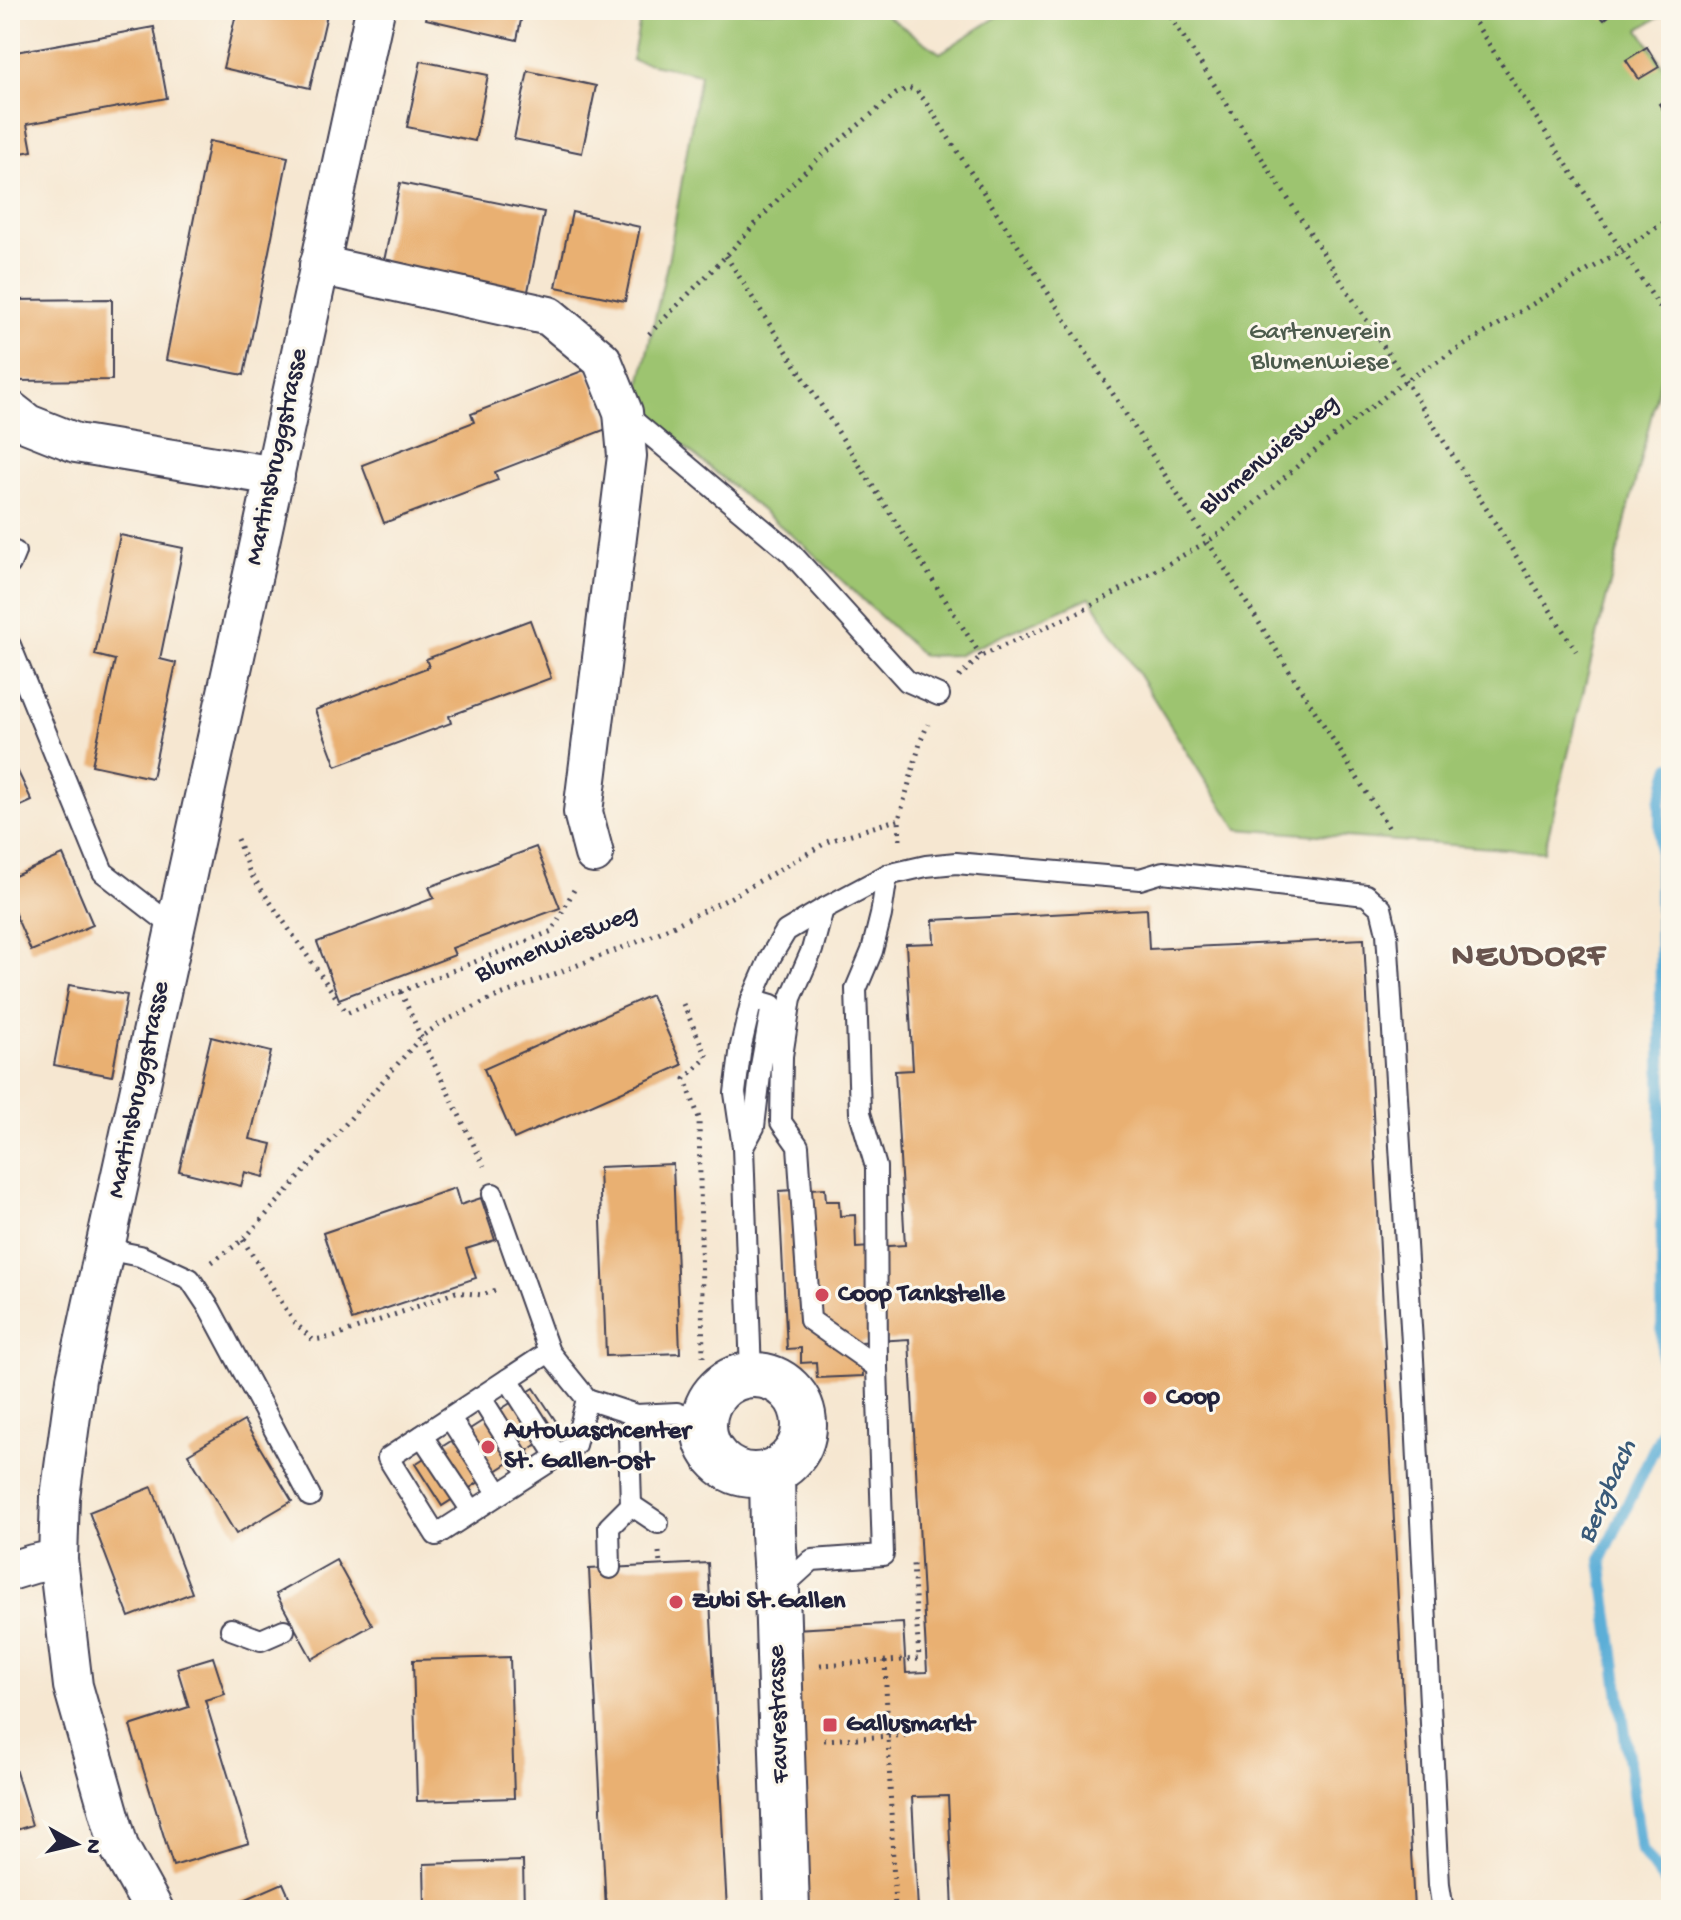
<svg xmlns="http://www.w3.org/2000/svg" width="1681" height="1920" viewBox="0 0 1681 1920" font-family="'Gochi Hand',sans-serif">
  <rect width="100%" height="100%" fill="#fbf7ec"/>
  <filter id="ink" filterUnits="userSpaceOnUse"><feTurbulence type="fractalNoise" baseFrequency=".0125" numOctaves="2"/><feDisplacementMap in="SourceGraphic" scale="16" xChannelSelector="R" yChannelSelector="G"/><feConvolveMatrix kernelMatrix="1 2 1 2 8 2 1 2 1" color-interpolation-filters="sRGB"/></filter>
  <filter id="wash" filterUnits="userSpaceOnUse"><feTurbulence type="fractalNoise" baseFrequency=".006" numOctaves="4" result="noise"/><feDisplacementMap in="SourceGraphic" scale="32" xChannelSelector="R" yChannelSelector="G"/><feGaussianBlur stdDeviation="1.8" result="paint"/><feColorMatrix in="noise" values="0 0 0 0 0 0 0 0 0 0 0 0 0 0 0 0 0 1.4 0 .05"/><feComposite in="paint" operator="in"/></filter>
  <g filter="url(#wash)">
    <rect width="100%" height="100%" fill="#f6e7d1"/>
    <polygon fill="#9dc46f" stroke="#607355" stroke-width="2" points="642,10 879,10 940,53 1008,10 1671,10 1639,29 1671,78 1671,336 1544,852 1238,829 1206,782 1090,597 958,655 923,656 806,547 635,406 669,256 700,74 632,60"/>
    <g fill="none" stroke-linecap="round" stroke-linejoin="round">
      <polyline stroke="#5caed7" stroke-width="12" points="1671,767 1660,802 1663,1430 1601,1560 1641,1850 1671,1890"/>
    </g>
    <g id="blocks">
      <g fill="#e9b072">
        <polygon points="237,10 328,10 310,88 223,68"/>
        <polygon points="428,10 523,10 517,40 426,19"/>
        <polygon points="1595,10 1616,10 1604,20"/>
        <polygon points="154,27 167,98 27,124 32,151 10,155 10,53"/>
        <polygon points="1647,47 1659,67 1639,79 1626,60"/>
        <polygon points="421,61 488,75 475,141 407,127"/>
        <polygon points="528,71 596,86 582,153 514,139"/>
        <polygon points="1671,96 1671,122 1659,104"/>
        <polygon points="209,141 288,157 244,375 166,360"/>
        <polygon points="400,183 544,212 527,296 383,266"/>
        <polygon points="572,212 640,227 625,301 556,287"/>
        <polygon points="112,299 112,380 10,381 10,300"/>
        <polygon points="587,369 609,428 495,472 498,480 384,523 362,465 474,422 471,414"/>
        <polygon points="120,535 183,548 160,659 176,663 152,778 92,765 115,660 95,655"/>
        <polygon points="530,620 551,678 449,716 451,723 336,766 315,710 429,667 426,659"/>
        <polygon points="10,755 32,801 10,811"/>
        <polygon points="536,847 560,908 452,948 455,955 339,999 317,942 434,898 429,887"/>
        <polygon points="63,855 93,925 31,951 10,902 10,878"/>
        <polygon points="1147,909 1149,949 1364,939 1414,1910 953,1910 948,1796 912,1797 918,1910 808,1910 794,1629 903,1623 906,1673 927,1672 909,1339 861,1342 863,1376 817,1378 816,1362 801,1363 801,1348 787,1349 779,1191 825,1188 826,1201 839,1201 840,1216 855,1215 856,1248 905,1245 895,1071 913,1070 906,944 934,943 933,920"/>
        <polygon points="69,985 127,995 112,1076 54,1065"/>
        <polygon points="651,995 682,1065 514,1139 484,1069"/>
        <polygon points="211,1037 271,1052 250,1139 272,1144 264,1177 245,1172 241,1186 179,1171"/>
        <polygon points="673,1164 680,1353 606,1356 599,1167"/>
        <polygon points="455,1188 460,1205 481,1198 495,1240 466,1249 476,1278 352,1320 323,1233"/>
        <polygon points="534,1388 561,1429 442,1506 415,1464"/>
        <polygon points="244,1421 292,1501 236,1534 188,1454"/>
        <polygon points="152,1487 192,1593 129,1617 89,1512"/>
        <polygon points="336,1560 372,1625 312,1659 276,1594"/>
        <polygon points="708,1563 727,1910 606,1910 589,1569"/>
        <polygon points="213,1657 225,1694 205,1700 249,1843 173,1866 130,1726 189,1707 177,1668"/>
        <polygon points="510,1657 514,1798 417,1801 413,1660"/>
        <polygon points="10,1752 32,1825 10,1832"/>
        <polygon points="523,1861 524,1910 425,1910 424,1864"/>
        <polygon points="283,1883 295,1910 221,1910"/>
      </g>
    </g>
  </g>
  <g filter="url(#ink)">
    <use href="#blocks" fill-opacity="0" stroke="#424052" stroke-width="2"/>
    <g fill="none" stroke-linecap="round" stroke-linejoin="round">
      <g stroke="#424052" stroke-width="24">
        <g id="lane">
          <polyline points="623,412 791,553 907,681 939,695"/>
          <polyline points="10,564 15,552"/>
          <polyline points="10,645 103,872 175,928"/>
          <polyline points="823,909 812,950 791,998 782,1056 781,1122 798,1146 810,1320 877,1367"/>
          <polyline points="743,1147 754,1127 761,1066 772,1005 752,999"/>
          <polyline points="493,1194 549,1352 587,1399 636,1415 677,1413 704,1424"/>
          <polyline points="105,1249 140,1256 190,1279 210,1309 310,1496"/>
          <polyline points="549,1352 388,1458 436,1535 575,1445 587,1399"/>
          <polyline points="751,1374 743,1147 735,1093 741,1046 752,999 771,956 786,931 823,909 887,875 926,866 956,863 1140,879 1163,872 1366,895 1381,908 1387,933 1413,1359 1439,1885 1443,1910"/>
          <polyline points="508,1379 557,1456"/>
          <polyline points="481,1398 529,1474"/>
          <polyline points="450,1418 499,1494"/>
          <polyline points="422,1436 472,1511"/>
          <polyline points="631,1505 658,1523"/>
          <polyline points="610,1568 609,1527 631,1505 629,1436 636,1415"/>
          <polyline points="778,1591 812,1560 883,1555 877,1367 876,1167 860,1113 856,989 872,951 881,915 887,875"/>
          <polyline points="231,1629 261,1640 284,1630"/>
        </g>
      </g>
      <g stroke="#424052" stroke-width="42">
        <g id="street">
          <polyline points="319,265 549,316 602,360 623,412 627,456 583,812 594,854"/>
          <polyline points="10,410 28,424 76,443 275,476"/>
          <polyline points="10,1571 33,1564 58,1559"/>
          <polyline points="154,1910 119,1847 73,1686 58,1559 60,1497 76,1379 255,565 375,10"/>
        </g>
      </g>
      <g stroke="#424052" stroke-width="48">
        <g id="secondary">
          <circle cx="754" cy="1425" r="50"/>
          <polyline points="772,1471 773,1533 777,1592 787,1910"/>
        </g>
      </g>
      <g stroke="#424052" stroke-width="5" stroke-dasharray="2 6" stroke-linecap="butt">
        <polyline points="1166,10 1400,372 1576,651"/>
        <polyline points="1467,10 1615,240 1668,319"/>
        <polyline points="726,256 981,656"/>
        <polyline points="649,334 726,256 792,184 819,158 896,94 908,88 917,91 925,101 1215,553 1390,830"/>
        <polyline points="959,677 981,656 1082,611 1207,542 1224,530 1317,449 1405,381 1622,250 1671,218"/>
        <polyline points="237,839 250,873 347,1013 552,931 576,886"/>
        <polyline points="900,840 899,819 921,740 928,724"/>
        <polyline points="401,992 421,1037 484,1166"/>
        <polyline points="683,1004 707,1057 685,1079 699,1118 703,1357"/>
        <polyline points="243,1240 294,1322 313,1340 334,1337 456,1292 482,1295 496,1290"/>
        <polyline points="212,1262 243,1240 283,1196 421,1037 441,1023 493,998 650,937 728,899 829,841 899,819"/>
        <polyline points="659,1552 660,1565"/>
        <polyline points="885,1661 895,1910"/>
        <polyline points="820,1665 919,1659 913,1564"/>
        <polyline points="824,1740 909,1735"/>
      </g>
      <use href="#lane" stroke="#fff" stroke-width="20"/>
      <use href="#street" stroke="#fff" stroke-width="38"/>
      <use href="#secondary" stroke="#fff" stroke-width="44"/>
    </g>
  </g>
  <g fill="#d1495b" stroke="#fbf7ec" stroke-width="3">
    <circle cx="822" cy="1295" r="8"/>
    <circle cx="1150" cy="1398" r="8"/>
    <circle cx="488" cy="1447" r="8"/>
    <circle cx="676" cy="1602" r="8"/>
    <rect x="822" y="1717" width="16" height="16" rx="4"/>
  </g>
  <g text-anchor="middle" dominant-baseline="central" stroke-width="6" stroke-linejoin="round" paint-order="stroke">
    <g font-size="26" fill="#4d5b4d" stroke="#fbf7ec">
      <text x="1320" y="333">Gartenverein<tspan x="1320" dy="30">Blumenwiese</tspan></text>
    </g>
    <g font-size="26" fill="#22223b" stroke="#fbf7ec">
      <text transform="translate(1270 456) rotate(-40)">Blumenwiesweg</text>
      <text transform="translate(278 457) rotate(-78)">Martinsbruggstrasse</text>
      <text transform="translate(557 945) rotate(-22)">Blumenwiesweg</text>
      <text transform="translate(140 1090) rotate(-78)">Martinsbruggstrasse</text>
      <text transform="translate(780 1714) rotate(-92)">Favrestrasse</text>
    </g>
    <g font-size="26" font-weight="bold" fill="#22223b" stroke="#fbf7ec" text-anchor="start">
      <text x="838" y="1295">Coop Tankstelle</text>
      <text x="1166" y="1398">Coop</text>
      <text x="504" y="1432">Autowaschcenter<tspan x="504" dy="30">St. Gallen-Ost</tspan></text>
      <text x="692" y="1602">Zubi St.Gallen</text>
      <text x="846" y="1725">Gallusmarkt</text>
    </g>
    <g font-size="28" font-style="italic" fill="#395a79" stroke="#fbf7ec">
      <text transform="translate(1608 1492) rotate(-66)">Bergbach</text>
    </g>
    <g font-size="34" font-weight="bold" letter-spacing="2" fill="#68544e" stroke="#fbf7ec">
      <text x="1529" y="958">NEUDORF</text>
    </g>
  </g>
  <rect width="1681" height="1920" fill="none" stroke="#fbf7ec" stroke-width="40"/>
  <g transform="translate(76 1844) rotate(98)" stroke="#fbf7ec" stroke-width="6" paint-order="stroke">
  <path d="M0-6L14 30L0 20L-14 30Z" fill="#22223b"/>
  <text y="-12" font-size="22" font-weight="bold" text-anchor="middle" fill="#22223b">N</text>
  </g>
</svg>
